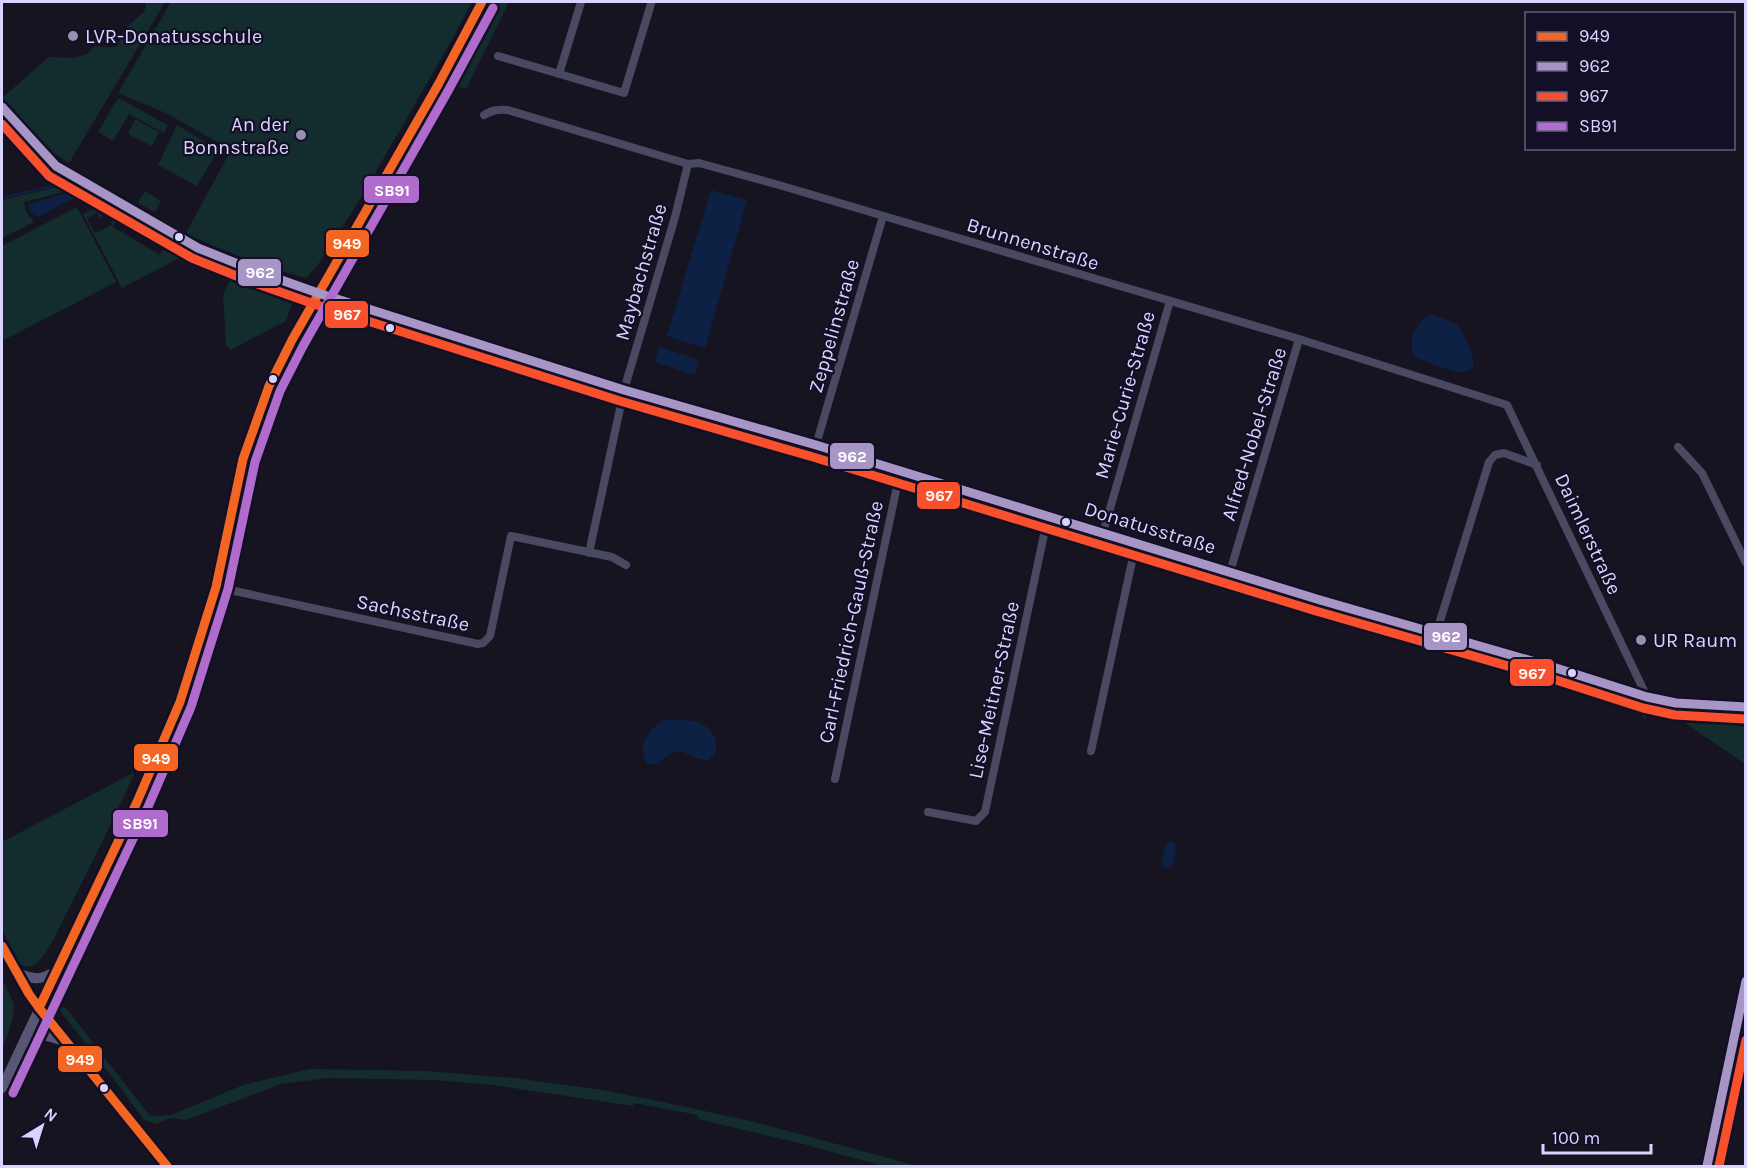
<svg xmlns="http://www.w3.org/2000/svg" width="1747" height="1168" viewBox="0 0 1747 1168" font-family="Karla,sans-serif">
  <rect width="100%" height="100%" fill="#161421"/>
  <g fill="#132c2d">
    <polygon points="144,2 165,2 69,163 51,151 2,98 49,57 74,58 87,54 95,46 111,47 117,46 127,27 144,12 146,5"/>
    <path d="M171,2H472L453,38L359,201L320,262L307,277H301C261,264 223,252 186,233L231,150L168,114L118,93Z"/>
    <polygon points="493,2 509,2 466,89 449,84"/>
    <polygon points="118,98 168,125 164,133 129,114 113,141 98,132"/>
    <polygon points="135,119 159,132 152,146 128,134"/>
    <polygon points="177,125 218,150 197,186 158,165"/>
    <polygon points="70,184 97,199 95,203 88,203 84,201 81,203 79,195 71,190 24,202 26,211 34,222 2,238 2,200"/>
    <polygon points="145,191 161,201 155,212 138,203"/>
    <polygon points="77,207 116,282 4,340 2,336 2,246"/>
    <polygon points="92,209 103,216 100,218 97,213 87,218 95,233 112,225 111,222 113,221 115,222 113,227 160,255 162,250 169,250 174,244 191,252 122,288 83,214"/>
    <polygon points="235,271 251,278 255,283 292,304 286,321 230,350 226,345 223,295"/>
    <polygon points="1639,698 1742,710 1741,726 1745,727 1745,764 1681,720 1652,717 1653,715 1647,713 1645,719 1636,706"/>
    <path d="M133,773L134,775C112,821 91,867 67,912C59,928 51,948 39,961C33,967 26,969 20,963L2,930V842Z"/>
    <polygon points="2,979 14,1004 12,1021 2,1050"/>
    <polygon points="56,1006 66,1008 150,1116 171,1115 243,1085 310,1069 425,1071 514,1078 602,1090 658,1101 751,1121 918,1166 883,1166 803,1144 698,1119 698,1115 634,1103 633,1106 493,1085 434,1080 328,1078 281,1084 186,1120 170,1118 156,1124 144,1120 119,1086"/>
  </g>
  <g fill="#0d2144">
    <polygon points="711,190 747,200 705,348 667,336"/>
    <polygon points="68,193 72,194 73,197 72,199 39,216 35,216 28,209 29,205 33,203"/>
    <path d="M1430,315C1434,315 1455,323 1457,325C1465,333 1475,357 1473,367C1469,370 1470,371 1464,372C1456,373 1422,361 1415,357C1406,342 1415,323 1430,315Z"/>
    <polygon points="659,347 699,360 695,375 655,362"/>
    <path d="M664,720C683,719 713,718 716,744C717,751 713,756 708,760C682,759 682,738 657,765L647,763C636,748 649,728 664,720Z"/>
    <polygon points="1169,842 1173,842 1177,846 1173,864 1170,867 1165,868 1161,864 1166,844"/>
  </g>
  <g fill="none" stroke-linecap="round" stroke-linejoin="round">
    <g stroke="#0d2144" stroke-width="2">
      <polyline points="2,198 70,182 166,239"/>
      <polyline points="176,244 191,252"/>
      <polyline points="200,255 247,275"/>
      <polyline points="253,277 277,290 285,297 291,299"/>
      <polyline points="481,358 597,391"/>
      <polyline points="650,406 1044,524"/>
      <polyline points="1049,525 1640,703"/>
      <polyline points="1720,1166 1746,1045"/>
    </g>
    <g stroke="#4a4962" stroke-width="8">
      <polyline points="498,56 624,93 651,4"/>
      <polyline points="559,74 581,2"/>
      <polyline points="2,107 56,166 77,178 198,248 253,270 318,293"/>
      <path d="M484,115C493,110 498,109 508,110L688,164L699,163L779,185L1299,339L1507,405L1647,697"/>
      <polyline points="816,445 883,216"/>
      <polyline points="1678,447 1702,473 1746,563"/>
      <polyline points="1103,533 1170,301"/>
      <polyline points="589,553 624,390 675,217 688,164"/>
      <polyline points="1230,572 1299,339"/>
      <polyline points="216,587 478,644 483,643 490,636 511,536 612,557 626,565"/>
      <polyline points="1436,634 1489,462 1495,455 1504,453 1537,465"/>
      <polyline points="1091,751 1136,543"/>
      <polyline points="835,779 900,472"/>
      <polyline points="928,812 976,821 985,812 1048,516"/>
    </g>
    <g stroke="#575674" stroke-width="10">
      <polyline points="318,293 406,322 624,390 816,445 1320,600 1556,668 1647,697 1676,703 1746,707"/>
      <polyline points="2,946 29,994 39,1008 167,1166"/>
      <path d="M17,973C35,980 40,981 58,970"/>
      <polyline points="24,1043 43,1035 65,1041"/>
      <polyline points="2,1088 137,802 180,702 216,587 243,459 269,386 292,340 438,85 482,2"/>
      <polyline points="1707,1166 1746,979"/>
    </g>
    <g stroke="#130f26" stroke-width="14">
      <g id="bus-1">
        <polyline points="2,946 29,994 39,1008 167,1166"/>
        <polyline points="39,1008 137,802 180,702 216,587 243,459 269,386 292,340 438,85 482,2"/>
      </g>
    </g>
    <g stroke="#130f26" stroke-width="14">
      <g id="bus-2">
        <polyline points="2,107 56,166 198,248 253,270 318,293 624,390 816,445 1320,600 1556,668 1647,697 1676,703 1746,707"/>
        <polyline points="1707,1166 1746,981"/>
      </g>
    </g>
    <g stroke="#130f26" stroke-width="14">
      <g id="bus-3">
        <polyline points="2,124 49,176 192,258 249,281 314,304 620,401 813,457 1316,611 1553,679 1643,708 1675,715 1745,719"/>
        <polyline points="1719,1166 1746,1040"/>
      </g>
    </g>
    <g stroke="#130f26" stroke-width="14">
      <polyline id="bus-4" points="13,1093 148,807 191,707 228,589 255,462 280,391 303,346 448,91 493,8"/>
    </g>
    <use href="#bus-1" stroke="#f26522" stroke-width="9"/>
    <use href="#bus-2" stroke="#a795c6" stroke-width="9"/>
    <use href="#bus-3" stroke="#f8502d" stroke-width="9"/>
    <use href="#bus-4" stroke="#b06ccc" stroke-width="9"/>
  </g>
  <g fill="#9591b1" stroke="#130f26" stroke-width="2">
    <circle cx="73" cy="36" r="6"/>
    <circle cx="301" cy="135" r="6"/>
    <circle cx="1641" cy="640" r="6"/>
  </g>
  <g fill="#d9d4ff" stroke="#130f26" stroke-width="2">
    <circle cx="179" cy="237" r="5"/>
    <circle cx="390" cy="328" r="5"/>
    <circle cx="273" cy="379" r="5"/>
    <circle cx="1066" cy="522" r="5"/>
    <circle cx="1572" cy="673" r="5"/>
    <circle cx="104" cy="1088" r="5"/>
  </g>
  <g text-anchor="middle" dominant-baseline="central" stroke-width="4.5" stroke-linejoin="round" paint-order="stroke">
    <g font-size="20" fill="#d9d4ff" stroke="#130f26" text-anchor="start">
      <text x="85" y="36">LVR-Donatusschule</text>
      <text x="289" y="124" text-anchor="end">An der<tspan x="289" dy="23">Bonnstraße</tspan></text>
      <text x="1653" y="640">UR Raum</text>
    </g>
    <g font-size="20" fill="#d9d4ff" stroke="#130f26">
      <text transform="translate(1033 244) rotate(17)">Brunnenstraße</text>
      <text transform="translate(641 272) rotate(-74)">Maybachstraße</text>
      <text transform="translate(834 326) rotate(-74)">Zeppelinstraße</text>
      <text transform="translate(1125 395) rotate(-74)">Marie-Curie-Straße</text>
      <text transform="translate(1254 434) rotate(-73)">Alfred-Nobel-Straße</text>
      <text transform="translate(1150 528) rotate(17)">Donatusstraße</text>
      <text transform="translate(1588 534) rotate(65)">Daimlerstraße</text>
      <text transform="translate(413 613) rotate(12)">Sachsstraße</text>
      <text transform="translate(851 622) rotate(-78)">Carl-Friedrich-Gauß-Straße</text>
      <text transform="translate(994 690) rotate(-78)">Lise-Meitner-Straße</text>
    </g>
  </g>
  <g stroke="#130f26" stroke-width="2">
    <rect x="363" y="175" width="57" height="29" rx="6" fill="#b06ccc"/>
    <rect x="325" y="229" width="45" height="29" rx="6" fill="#f26522"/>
    <rect x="237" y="258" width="45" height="29" rx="6" fill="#a795c6"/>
    <rect x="324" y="300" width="45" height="29" rx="6" fill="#f8502d"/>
    <rect x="829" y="442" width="46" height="28" rx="6" fill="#a795c6"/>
    <rect x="916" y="481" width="45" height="29" rx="6" fill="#f8502d"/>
    <rect x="1423" y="622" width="45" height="29" rx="6" fill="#a795c6"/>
    <rect x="1509" y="658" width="46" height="29" rx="6" fill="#f8502d"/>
    <rect x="133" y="743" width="46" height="29" rx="6" fill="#f26522"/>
    <rect x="112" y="809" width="57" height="29" rx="6" fill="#b06ccc"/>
    <rect x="57" y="1045" width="46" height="28" rx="6" fill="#f26522"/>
  </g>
  <g font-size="16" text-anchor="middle" font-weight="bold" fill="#fff">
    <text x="392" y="196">SB91</text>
    <text x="347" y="249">949</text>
    <text x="260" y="278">962</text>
    <text x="347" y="320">967</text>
    <text x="852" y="462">962</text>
    <text x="939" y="501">967</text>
    <text x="1446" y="642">962</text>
    <text x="1532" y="679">967</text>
    <text x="156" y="764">949</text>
    <text x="140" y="829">SB91</text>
    <text x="80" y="1065">949</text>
  </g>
  <rect width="1747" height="1168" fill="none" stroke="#d9d4ff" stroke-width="6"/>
  <rect x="1525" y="12" width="210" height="138" fill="#130f26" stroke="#625e7d" stroke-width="1.5"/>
  <rect x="1537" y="32" width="30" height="9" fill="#f26522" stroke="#625e7d" stroke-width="1.5"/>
  <text x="1579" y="42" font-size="18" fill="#d9d4ff">949</text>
  <rect x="1537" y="62" width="30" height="9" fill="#a795c6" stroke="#625e7d" stroke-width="1.5"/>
  <text x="1579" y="72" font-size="18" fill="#d9d4ff">962</text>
  <rect x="1537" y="92" width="30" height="9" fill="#f8502d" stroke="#625e7d" stroke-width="1.5"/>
  <text x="1579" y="102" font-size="18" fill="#d9d4ff">967</text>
  <rect x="1537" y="122" width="30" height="9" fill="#b06ccc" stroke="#625e7d" stroke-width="1.5"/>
  <text x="1579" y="132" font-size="18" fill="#d9d4ff">SB91</text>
  <g transform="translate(42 1126) rotate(38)" stroke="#130f26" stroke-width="4.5" paint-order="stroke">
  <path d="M0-4.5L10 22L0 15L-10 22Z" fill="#d9d4ff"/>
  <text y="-9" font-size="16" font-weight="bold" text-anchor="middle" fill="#d9d4ff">N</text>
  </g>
  <path d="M1543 1144v9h108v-9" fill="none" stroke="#d9d4ff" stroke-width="3"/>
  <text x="1552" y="1144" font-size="18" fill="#d9d4ff" stroke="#130f26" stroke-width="4.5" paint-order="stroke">100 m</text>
</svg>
